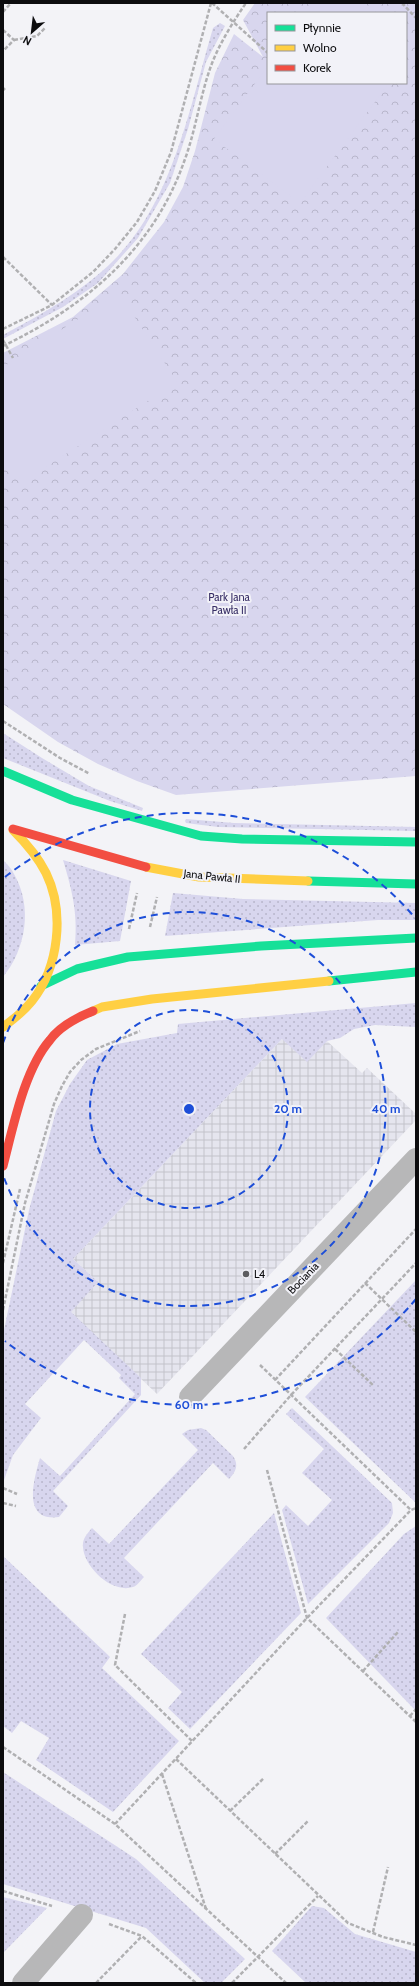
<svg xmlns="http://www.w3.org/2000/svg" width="419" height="1986" viewBox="0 0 419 1986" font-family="Cabin,sans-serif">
  <defs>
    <pattern id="industrial-grid" width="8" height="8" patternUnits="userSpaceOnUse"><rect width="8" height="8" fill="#e5e5ee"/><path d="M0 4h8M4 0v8" fill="none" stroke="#c3c3cb"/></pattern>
    <pattern id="grass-dots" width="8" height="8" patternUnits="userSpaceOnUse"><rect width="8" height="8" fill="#d8d6ee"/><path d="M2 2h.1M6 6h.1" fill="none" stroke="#b8b6cb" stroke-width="1.8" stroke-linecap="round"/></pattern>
    <pattern id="park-crowns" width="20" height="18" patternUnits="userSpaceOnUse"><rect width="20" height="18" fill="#d8d6ee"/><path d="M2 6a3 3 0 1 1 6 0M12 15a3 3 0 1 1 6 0" fill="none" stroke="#b8b6cb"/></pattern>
  </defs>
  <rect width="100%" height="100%" fill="#f3f3f7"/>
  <polygon fill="url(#industrial-grid)" points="282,1039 327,1041 362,1073 367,1068 416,1114 416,1120 157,1394 70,1312 98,1282 73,1259"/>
  <g fill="url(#grass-dots)">
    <path d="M220,23L225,26L206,62L188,129L170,183L138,238L98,283L63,307L3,339V335C42,314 82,292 114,260C173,201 190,106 213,28Z"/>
    <polygon points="3,733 42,758 89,786 143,808 142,811 110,801 3,758"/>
    <polygon points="186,819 234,823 416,827 416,831 218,827 186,823 185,821"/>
    <path d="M3,860C7,864 12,869 14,874C33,907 26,949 3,977Z"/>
    <path d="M63,860L131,881L120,941L75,945C78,913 72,890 63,860Z"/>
    <polygon points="173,893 243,899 416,903 416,920 378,920 165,936"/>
    <path d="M416,1003V1027L375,1025L354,1029L340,1038L327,1041L307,1062L282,1039L73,1259L98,1282L71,1312L141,1378V1395L53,1491L68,1506L59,1517C21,1522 34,1479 40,1458L60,1476L135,1394L119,1378L121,1375L84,1340L25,1404L41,1418L13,1455L3,1483V1335L29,1210L56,1111L70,1084L87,1060L117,1044L177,1033L178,1024Z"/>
    <polygon points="416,1280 416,1503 305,1397"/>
    <polygon points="292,1408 392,1503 393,1513 389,1523 308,1604 282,1510 286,1505 308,1526 332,1500 302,1473 324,1449 286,1414"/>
    <path d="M201,1428L206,1430L233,1456C239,1465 236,1472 229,1479L213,1463L124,1558L144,1577C141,1580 137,1586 133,1587C112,1594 84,1567 83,1547C82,1539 87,1534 92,1528L109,1544L198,1450L182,1434L188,1430Z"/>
    <polygon points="274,1513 301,1613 190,1729 168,1708 182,1692 141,1654"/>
    <polygon points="416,1526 416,1711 326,1618 404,1534"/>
    <polygon points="3,1556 107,1654 110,1657 102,1668 179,1741 113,1812 36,1760 49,1738 21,1721 12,1733 3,1726"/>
    <polygon points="3,1772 136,1859 245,1959 221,1983 205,1983 146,1928 3,1884"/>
    <polygon points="3,1897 47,1908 3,1953"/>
    <polygon points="312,1906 324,1908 355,1934 416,1952 416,1983 306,1983 272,1951"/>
  </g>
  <path fill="url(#park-crowns)" fill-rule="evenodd" d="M255,3H416V776L176,795L137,781L98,764L58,742L3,704V353L73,317L123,274L164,222L183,187L195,151L215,73L234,34L263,57L243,20ZM268,13H406V83H268Z"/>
  <g fill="#d8d6ee">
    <polygon points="315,3 364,3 378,13 308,13"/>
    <polygon points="268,66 268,83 389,83 300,203 214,139"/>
    <polygon points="119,293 177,382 21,483 3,454 3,367"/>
  </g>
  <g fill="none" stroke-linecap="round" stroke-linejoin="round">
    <g stroke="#b0b0b2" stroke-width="2.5" stroke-dasharray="4 2" stroke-linecap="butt">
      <polyline points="212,3 268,53"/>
      <polyline points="402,3 416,18"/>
      <polyline points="3,12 11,3"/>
      <polyline points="3,30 14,40 3,51"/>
      <polyline points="14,40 37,36 45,28"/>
      <polyline points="3,88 5,90"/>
      <polyline points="3,257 52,305"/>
      <polyline points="3,329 52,305 93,272 115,249 137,222 155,191 171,152 211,3"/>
      <polyline points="3,340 13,358"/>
      <path d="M3,346C86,306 154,249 185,159C196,129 200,96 211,66C219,44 233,22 246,3"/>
      <polyline points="3,721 60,758 90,774"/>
      <polyline points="150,927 157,897"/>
      <polyline points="129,929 137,893"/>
      <polyline points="3,1263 20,1189"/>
      <polyline points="365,1283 416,1332"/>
      <polyline points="3,1310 25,1203 54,1104 62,1086 70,1072 81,1060 96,1049 140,1031"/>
      <polyline points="335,1349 374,1386"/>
      <polyline points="260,1365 411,1510"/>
      <polyline points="275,1380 416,1229"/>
      <polyline points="244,1449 291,1395 416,1263"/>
      <polyline points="267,1470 307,1618 416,1722"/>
      <polyline points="3,1488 17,1494"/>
      <polyline points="3,1503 16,1506"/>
      <polyline points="125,1614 115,1665 192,1741"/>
      <polyline points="363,1671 398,1632"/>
      <polyline points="410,1716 416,1709"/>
      <polyline points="3,1747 115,1824 286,1983"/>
      <polyline points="176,1759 348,1923 383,1937 416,1945"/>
      <polyline points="162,1774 206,1909"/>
      <polyline points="230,1811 264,1778"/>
      <polyline points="115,1824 307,1618 411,1510 416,1508"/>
      <polyline points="275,1854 308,1821"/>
      <polyline points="3,1891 52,1906"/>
      <polyline points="109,1924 142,1936 196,1983"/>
      <polyline points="373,1932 388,1867"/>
      <polyline points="96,1983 142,1936"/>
      <polyline points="232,1983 318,1896"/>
    </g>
    <g stroke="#b7b7b8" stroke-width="22">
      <polyline points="190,1397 416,1159"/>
      <polyline points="23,1983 82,1915"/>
    </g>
    <g stroke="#16e098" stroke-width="9">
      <polyline points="3,771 72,800 201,836 242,839 416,842"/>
      <polyline points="308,881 416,884"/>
      <polyline points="329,981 416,972"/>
      <polyline points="41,986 77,969 128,957 261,946 416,938"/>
    </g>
    <g stroke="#ffcf43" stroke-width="9">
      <polyline points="146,867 199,877 308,881"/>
      <polyline points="93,1011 102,1007 152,999 329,981"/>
      <path d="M3,1027C14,1019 24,1011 32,1001C59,967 65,912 46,873C38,857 26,843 13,830"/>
    </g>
    <g stroke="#f24e42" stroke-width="9">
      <polyline points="13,829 146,867"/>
      <path d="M3,1166C13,1128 24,1070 50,1040C60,1026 78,1017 93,1011"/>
    </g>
  </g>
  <g fill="none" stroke="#1d4ed8" stroke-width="2" stroke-dasharray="7 5">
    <circle cx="189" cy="1109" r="99"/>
    <path d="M3 1043A197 197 0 1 1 3 1175"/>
    <path d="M416 1299A296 296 0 0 1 5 1341M5 877A296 296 0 0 1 416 919"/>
  </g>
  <circle fill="#5d5d60" stroke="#f2f2f8" stroke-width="1.5" cx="246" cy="1274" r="4"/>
  <g text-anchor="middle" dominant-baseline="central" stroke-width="4" stroke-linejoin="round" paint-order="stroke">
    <g font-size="11" fill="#382f66" stroke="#f2f2f8">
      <text x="229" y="597">Park Jana<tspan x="229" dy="13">Pawła II</tspan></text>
    </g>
    <g font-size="11" fill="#0c0c0e" stroke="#f2f2f8">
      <text transform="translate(212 876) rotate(6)">Jana Pawła II</text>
      <text transform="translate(303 1278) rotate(-46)">Bociania</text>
    </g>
    <g font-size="11" fill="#0c0c0e" stroke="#f2f2f8" text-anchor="start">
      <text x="254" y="1274">L4</text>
    </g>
  </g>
  <circle cx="189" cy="1109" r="6" fill="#1d4ed8" stroke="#f2f2f8" stroke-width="2"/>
  <g font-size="12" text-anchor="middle" font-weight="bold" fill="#1d4ed8" stroke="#f2f2f8" stroke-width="4" stroke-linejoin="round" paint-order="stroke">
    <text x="288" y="1113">20 m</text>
    <text x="386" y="1113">40 m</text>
    <text x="189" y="1409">60 m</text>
  </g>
  <rect width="419" height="1986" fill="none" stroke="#0c0c0e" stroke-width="8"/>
  <rect x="267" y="12" width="140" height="72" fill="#f2f2f8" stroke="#96969a"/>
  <rect x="275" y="25" width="20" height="6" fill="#16e098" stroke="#96969a"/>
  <text x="303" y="32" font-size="12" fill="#0c0c0e">Płynnie</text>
  <rect x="275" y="45" width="20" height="6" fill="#ffcf43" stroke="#96969a"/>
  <text x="303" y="52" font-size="12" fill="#0c0c0e">Wolno</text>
  <rect x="275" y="65" width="20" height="6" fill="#f24e42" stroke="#96969a"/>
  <text x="303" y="72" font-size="12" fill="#0c0c0e">Korek</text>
  <g transform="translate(32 32) rotate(208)" stroke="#f2f2f8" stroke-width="3" paint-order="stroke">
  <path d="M0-3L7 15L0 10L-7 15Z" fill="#0c0c0e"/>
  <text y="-6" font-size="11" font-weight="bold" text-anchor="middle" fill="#0c0c0e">N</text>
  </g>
</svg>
